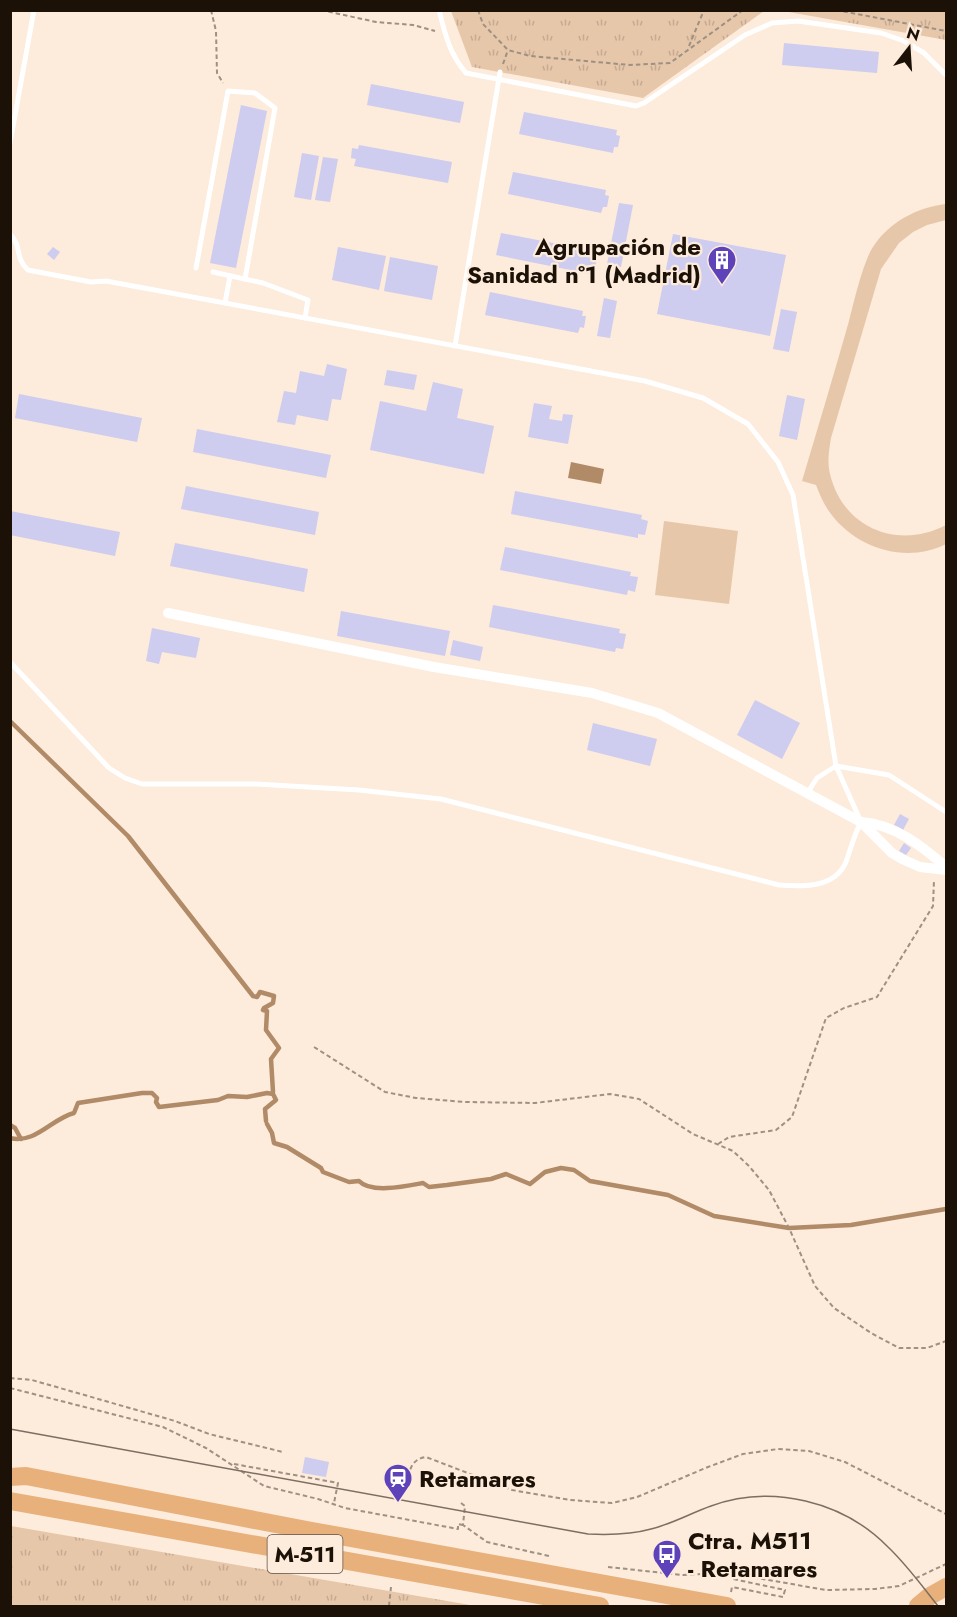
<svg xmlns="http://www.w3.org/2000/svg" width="957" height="1617" viewBox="0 0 957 1617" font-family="Jost,sans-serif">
  <defs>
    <pattern id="grass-tufts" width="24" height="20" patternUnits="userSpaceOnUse" patternTransform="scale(1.5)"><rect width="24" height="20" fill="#e7c7aa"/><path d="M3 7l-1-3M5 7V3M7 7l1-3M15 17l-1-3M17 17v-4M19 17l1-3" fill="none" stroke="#c6aa91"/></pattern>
  </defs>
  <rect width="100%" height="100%" fill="#fdebdb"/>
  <g fill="url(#grass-tufts)">
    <polygon points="451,11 764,11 643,98 472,67"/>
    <polygon points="783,11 946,11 946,40"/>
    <polygon points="11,1526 476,1606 11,1606"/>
  </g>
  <g fill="#e7c7aa">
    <path d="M946,204V220L927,225L913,232L899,243L881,269L831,438C829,450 827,462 830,474C843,529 899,550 946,525V544C907,564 857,549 831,514C824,505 820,495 816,485L802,481C818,427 834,374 849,321C854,302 863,262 873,247C889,222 918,207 946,204Z"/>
    <polygon points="664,521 738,531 729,604 655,595"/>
  </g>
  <polygon fill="#b18a67" points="571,462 604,469 601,484 568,478"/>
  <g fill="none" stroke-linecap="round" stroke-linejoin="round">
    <g stroke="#b18a67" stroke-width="4.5">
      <polyline points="10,721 128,836 253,996 257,997 260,992 274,996 273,1003 264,1008 263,1010 267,1011 266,1030 279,1048 271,1059 273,1092"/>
      <path d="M267,1124L272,1133L274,1143L287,1147L321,1168L323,1172L349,1182L359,1181C371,1194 407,1186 423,1183L429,1187L447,1185L491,1179L506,1174L530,1184L545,1172L561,1168L574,1170L590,1181L668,1195L714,1216L789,1228L851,1225L946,1209"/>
      <polyline points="10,1125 15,1128 21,1139"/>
      <path d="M10,1138C36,1144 51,1119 74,1113L78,1103L142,1093H152L157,1098L156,1102L159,1107L218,1100L228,1096L247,1097L267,1093L273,1094L276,1100L265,1109L266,1121"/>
    </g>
  </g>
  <g fill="#ceccef">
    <polygon points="784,43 879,52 877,73 782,65"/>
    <polygon points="371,84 464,102 460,123 367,105"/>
    <polygon points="241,105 267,111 236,268 210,263"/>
    <polygon points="524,112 617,130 616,135 620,136 618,147 614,147 613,153 519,134"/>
    <polygon points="359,145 452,162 448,183 354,166 356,159 351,158 352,148 358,149"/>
    <polygon points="302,153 319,156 311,200 294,197"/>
    <polygon points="323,157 338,159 330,202 315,200"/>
    <polygon points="513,172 606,190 605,195 609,196 607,207 603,207 601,213 508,194"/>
    <polygon points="619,203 633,205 621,267 607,264"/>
    <polygon points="501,233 594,251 593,256 597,257 595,269 591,268 590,274 496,255"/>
    <polygon points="673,234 786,255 770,336 657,314"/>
    <polygon points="53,247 60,252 54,260 47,254"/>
    <polygon points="338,247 386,256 379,290 332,280"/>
    <polygon points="390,257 438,266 432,300 384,291"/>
    <polygon points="490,292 583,311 582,316 586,316 584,328 580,327 578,333 485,315"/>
    <polygon points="604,298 617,301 610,338 597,336"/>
    <polygon points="781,309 797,312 789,352 773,349"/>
    <polygon points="327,364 347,369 341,400 332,399 328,421 297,415 295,425 277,422 284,391 296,393 300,371 324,376"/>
    <polygon points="387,370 417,375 414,390 384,385"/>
    <polygon points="433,382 463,389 457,418 494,426 484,474 370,450 380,401 426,411"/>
    <polygon points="19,394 142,418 137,442 15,418"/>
    <polygon points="787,395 805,399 797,440 779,436"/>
    <polygon points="534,403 552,406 549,419 562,421 563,414 573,415 568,444 528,437"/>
    <polygon points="197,429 331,455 326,478 193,452"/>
    <polygon points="186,486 319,512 315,535 181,509"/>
    <polygon points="515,491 642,515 641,519 648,521 645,535 638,534 638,538 511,514"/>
    <polygon points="10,511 120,532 115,556 10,535"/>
    <polygon points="175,543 308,569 304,592 170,566"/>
    <polygon points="505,547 631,572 630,576 638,577 635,592 628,590 627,595 500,570"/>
    <polygon points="493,605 620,629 619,633 626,634 623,649 616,648 615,652 489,627"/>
    <polygon points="341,611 450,631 445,656 337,636"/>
    <polygon points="152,628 200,638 196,658 162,652 159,664 146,661"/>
    <polygon points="453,640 483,647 480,661 450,655"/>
    <polygon points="755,700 800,723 782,759 737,735"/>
    <polygon points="593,723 657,739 650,766 587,750"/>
    <polygon points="900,814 909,819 903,830 894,825"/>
    <polygon points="904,843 911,848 906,855 899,851"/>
    <polygon points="305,1457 329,1462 326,1477 302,1473"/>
  </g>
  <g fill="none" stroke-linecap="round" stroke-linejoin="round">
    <g stroke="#9e9082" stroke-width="2" stroke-dasharray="4.5 3" stroke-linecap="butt">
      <polyline points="211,10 216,31 217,73 223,83"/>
      <polyline points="321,10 376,22 413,25 435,31"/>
      <polyline points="478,10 483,24 508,50 530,56 630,65 670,63 743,10"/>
      <polyline points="836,10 946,31"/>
      <polyline points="689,46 704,10"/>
      <polyline points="503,64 508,50"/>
      <polyline points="314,1047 385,1092 416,1098 464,1102 535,1103 610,1094 639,1099 693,1134 733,1151 749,1166 769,1190 789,1228 815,1286 834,1308 871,1333 899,1348 927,1348 946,1341"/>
      <polyline points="718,1144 729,1137 776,1130 792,1117 826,1018 844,1008 877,997 933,906 934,880"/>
      <polyline points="10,1378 32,1380 175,1421 209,1434 283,1452"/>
      <polyline points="10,1388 163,1427 206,1448 264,1486 318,1499 345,1508 458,1529 458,1524 463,1525"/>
      <polyline points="234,1464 338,1483 334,1503"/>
      <path d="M407,1484C409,1471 411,1459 426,1457L512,1490L570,1500L612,1503L637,1497L708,1467L743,1454L778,1449L809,1451L845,1462L946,1514"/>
      <polyline points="461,1503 465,1506 463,1525 487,1542 549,1556"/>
      <polyline points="608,1567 683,1575 717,1573 734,1574"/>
      <polyline points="731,1592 732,1587 783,1597 785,1590 733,1579 734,1574 826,1590 875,1589 899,1586 946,1564"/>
      <polyline points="389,1606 391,1587"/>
    </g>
    <g stroke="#fff" stroke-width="5">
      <path d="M439,10C445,34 450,55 466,73L636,106L644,103L745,35L772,23L798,21L881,33L904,41L924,53L946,75"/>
      <polyline points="10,143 34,10"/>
      <path d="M10,234C23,248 14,257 28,270L91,282L106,281L645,381L703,398L748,424L778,462L793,495L836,766L861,822C854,835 851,848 846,862C835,888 803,887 779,885L441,799L359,790L256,784H142L125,778L109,768L10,662"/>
      <polyline points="196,268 228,91 255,93 275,108 245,279"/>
      <polyline points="213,272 263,283 308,300 305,318"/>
      <polyline points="225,303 230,276"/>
      <polyline points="455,346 500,72"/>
      <polyline points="808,792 817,778 836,766 889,775 946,812"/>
    </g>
    <g stroke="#fff" stroke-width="10">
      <polyline points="168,613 434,667 592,693 658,713 861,822 892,853 902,859 920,867 946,870"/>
      <path d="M861,822C894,824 922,846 946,867"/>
    </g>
    <g stroke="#e8b07a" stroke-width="18">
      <polyline points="10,1477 26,1476 312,1531 727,1606"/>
      <polyline points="10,1501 600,1606"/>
      <polyline points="918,1606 930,1596 946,1587"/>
    </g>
    <path stroke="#7c6f62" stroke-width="1.5" d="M10,1429L588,1534C609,1535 630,1535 651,1529C672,1524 691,1513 711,1506C772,1484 843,1501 888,1547C907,1565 922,1586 938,1606"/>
  </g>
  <defs>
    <g id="building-pin" transform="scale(1.5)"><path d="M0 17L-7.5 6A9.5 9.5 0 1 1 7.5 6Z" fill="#5e42ba" stroke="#fdebdb"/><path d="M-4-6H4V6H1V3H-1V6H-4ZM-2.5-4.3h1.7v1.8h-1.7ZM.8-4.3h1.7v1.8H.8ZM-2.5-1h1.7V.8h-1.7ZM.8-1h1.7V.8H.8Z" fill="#fff"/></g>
    <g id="station-pin" transform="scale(1.5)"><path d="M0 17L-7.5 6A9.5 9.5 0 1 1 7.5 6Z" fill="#5e42ba" stroke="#fdebdb"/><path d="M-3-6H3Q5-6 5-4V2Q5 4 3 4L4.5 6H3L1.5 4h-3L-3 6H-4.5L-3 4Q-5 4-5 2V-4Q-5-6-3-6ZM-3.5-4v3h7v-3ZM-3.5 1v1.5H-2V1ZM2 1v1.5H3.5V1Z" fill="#fff"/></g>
    <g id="bus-pin" transform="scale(1.5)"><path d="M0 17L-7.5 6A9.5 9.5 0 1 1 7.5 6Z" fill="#5e42ba" stroke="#fdebdb"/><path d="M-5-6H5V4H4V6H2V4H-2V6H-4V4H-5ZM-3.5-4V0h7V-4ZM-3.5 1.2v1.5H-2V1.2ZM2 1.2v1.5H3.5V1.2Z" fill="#fff"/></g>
  </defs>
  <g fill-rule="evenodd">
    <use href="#building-pin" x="722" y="260"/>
    <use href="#station-pin" x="398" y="1478"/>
    <use href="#bus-pin" x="667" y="1554"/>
  </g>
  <g text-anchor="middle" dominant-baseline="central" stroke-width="4.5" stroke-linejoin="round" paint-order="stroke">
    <rect fill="#fdebdb" stroke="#5f5247" stroke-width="1.5" x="267.5" y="1535" width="75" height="38" rx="4.5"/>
    <g font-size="22" font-weight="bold" fill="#1b1107">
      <text x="305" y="1554">M-511</text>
    </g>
    <g font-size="24" font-weight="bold" fill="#1b1107" stroke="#fdebdb" text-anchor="start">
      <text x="701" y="246" text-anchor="end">Agrupación de<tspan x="701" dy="28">Sanidad nº1 (Madrid)</tspan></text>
      <text x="419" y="1478">Retamares</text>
      <text x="688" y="1540">Ctra. M511<tspan x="688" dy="28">- Retamares</tspan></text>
    </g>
  </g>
  <rect width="957" height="1617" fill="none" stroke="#1b1107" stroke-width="24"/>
  <g transform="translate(909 48) rotate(17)" stroke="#fdebdb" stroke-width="4.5" paint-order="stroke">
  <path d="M0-4.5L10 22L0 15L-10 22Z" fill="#1b1107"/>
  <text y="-9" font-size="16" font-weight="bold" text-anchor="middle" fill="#1b1107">N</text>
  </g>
</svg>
